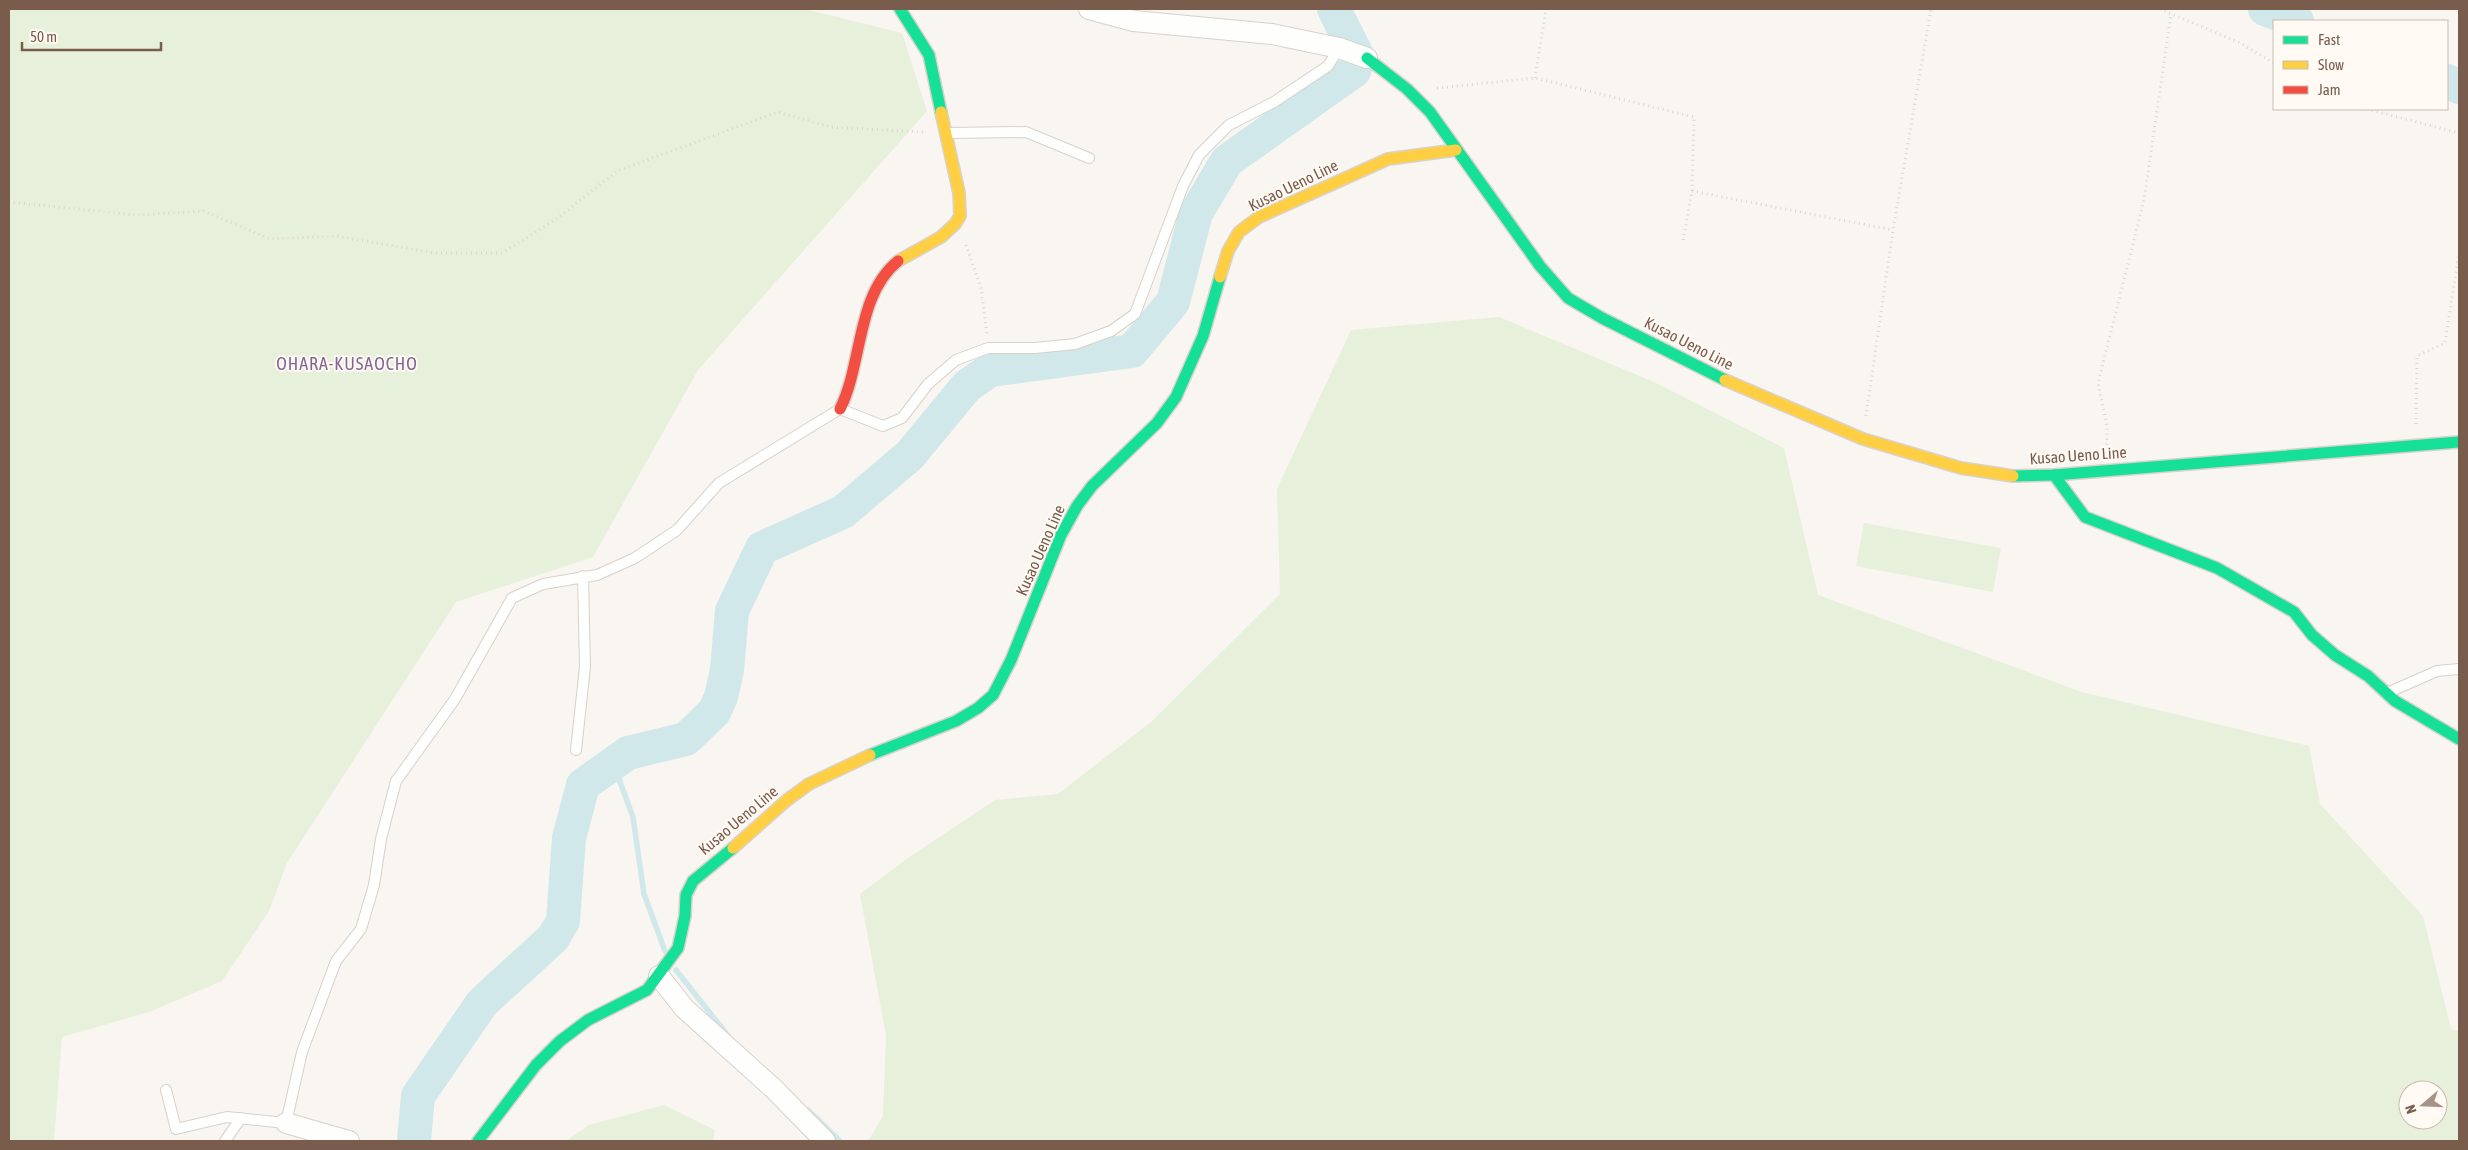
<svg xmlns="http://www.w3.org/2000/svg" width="2468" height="1150" viewBox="0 0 2468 1150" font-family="'Asap Condensed',sans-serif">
  <rect width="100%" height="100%" fill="#f9f5f0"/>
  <g fill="#e7f0db" fill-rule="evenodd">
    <polygon points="9,9 805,9 902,33 927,111 698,370 593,557 456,602 287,863 269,911 222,981 149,1012 62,1037 54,1141 9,1141"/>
    <path d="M1499,317L1654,382L1784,448L1818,595L2082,692L2309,746L2320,804L2423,916L2451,1029L2459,1031V1141H868L883,1116L886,1036L860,894L908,858L995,800L1058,794L1151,722L1280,594L1277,489L1351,330ZM2408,1090H2438V1120H2408Z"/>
    <polygon points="1864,523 2001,548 1993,592 1856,566"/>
    <polygon points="664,1105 715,1130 713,1141 566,1141 589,1125"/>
  </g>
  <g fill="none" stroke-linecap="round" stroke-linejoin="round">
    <g stroke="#d0e8ea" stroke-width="5.5">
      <polyline points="618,763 620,782 633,817 644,894 665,951"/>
      <polyline points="676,970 729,1037"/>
      <polyline points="808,1110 840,1141"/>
    </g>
    <g stroke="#d0e8ea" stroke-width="34">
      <polyline points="2265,9 2297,21"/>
      <polyline points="2447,81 2459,87"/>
      <polyline points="414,1141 418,1096 482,1003 553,938 563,921 569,838 583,785 628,753 686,739 714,712 721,697 727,670 732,611 762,548 843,512 910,455 967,386 990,370 1132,351 1173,302 1196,213 1227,161 1354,71 1358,57 1334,9"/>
    </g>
    <g stroke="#d7d1cb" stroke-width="12">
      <g id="lane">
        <polyline points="948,133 1026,132 1089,158"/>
        <polyline points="2387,693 2437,671 2459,669"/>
        <polyline points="576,750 585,667 583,576"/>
        <polyline points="166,1090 176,1129 227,1117 286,1123 302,1052 336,961 361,929 374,885 381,839 396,781 455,699 512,598 543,584 597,575 635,558 677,530 719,483 840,409 883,426 902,418 928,384 956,360 988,348 1035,348 1075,344 1111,331 1135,314 1183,186 1199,155 1229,125 1274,102 1328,66 1339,48"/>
        <polyline points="225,1141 241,1118"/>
      </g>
    </g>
    <g stroke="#d7d1cb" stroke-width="22">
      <g id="street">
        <polyline points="1089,9 1134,21 1272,34 1339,48 1367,58"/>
        <polyline points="659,976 684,1008 774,1089 825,1141"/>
        <polyline points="286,1123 349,1141"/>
      </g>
    </g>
    <g stroke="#d9d2cb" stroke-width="14">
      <g id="fast">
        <polyline points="900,9 929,55 941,112"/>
        <polyline points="1367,58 1407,89 1430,112 1540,266 1568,298 1602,318 1725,380"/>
        <polyline points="2054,475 2085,517 2217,568 2294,612 2312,635 2335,655 2368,676 2395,701 2459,739"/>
        <polyline points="2013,476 2054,475 2459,442"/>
        <polyline points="870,755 956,721 978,708 993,695 1011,660 1061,535 1077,506 1092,486 1157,423 1176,397 1203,336 1220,277"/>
        <polyline points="478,1141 536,1065 560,1041 588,1020 647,990 678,948 685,916 686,895 693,881 733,848"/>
      </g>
    </g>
    <g stroke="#d9d2cb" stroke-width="14">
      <g id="slow">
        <polyline points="898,261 941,237 955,224 960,216 959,193 941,112"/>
        <polyline points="1220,277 1228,251 1239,232 1259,217 1388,159 1456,150"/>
        <polyline points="1725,380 1863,439 1961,468 2013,476"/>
        <polyline points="733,848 787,800 809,784 870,755"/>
      </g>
    </g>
    <g stroke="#d9d2cb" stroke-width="14">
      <path id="jam" d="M840,409C863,363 856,295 898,261"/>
    </g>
    <g stroke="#dcd5d0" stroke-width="3" stroke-dasharray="1 4" stroke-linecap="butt">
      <polyline points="2160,9 2240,43 2274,63"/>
      <polyline points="1535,78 1546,9"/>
      <polyline points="1437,88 1535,78 1694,117 1692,191 1683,241"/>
      <polyline points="2367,109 2459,133"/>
      <polyline points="1692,191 1893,230"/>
      <polyline points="9,202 135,215 204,211 270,239 336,236 434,253 502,253 555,220 617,171 778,112 830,127 923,132"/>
      <polyline points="966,245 981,288 987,335"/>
      <polyline points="1866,416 1893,230 1931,9"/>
      <polyline points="2416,424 2417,356 2445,343 2459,253"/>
      <polyline points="2104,449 2107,443 2107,426 2098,383 2144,200 2171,14"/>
    </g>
    <use href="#lane" stroke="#fefefd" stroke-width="10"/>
    <use href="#street" stroke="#fefefd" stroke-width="20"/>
    <use href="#fast" stroke="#16e098" stroke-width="11"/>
    <use href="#slow" stroke="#ffcf43" stroke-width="11"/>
    <use href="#jam" stroke="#f24e42" stroke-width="11"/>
  </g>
  <g text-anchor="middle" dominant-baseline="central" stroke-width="4" stroke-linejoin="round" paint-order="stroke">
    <g font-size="16" fill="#7a5c4d" stroke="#fffaf3">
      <text transform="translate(1293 185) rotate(-26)">Kusao Ueno Line</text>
      <text transform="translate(1689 343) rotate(27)">Kusao Ueno Line</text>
      <text transform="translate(2078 455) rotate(-4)">Kusao Ueno Line</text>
      <text transform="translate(1040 550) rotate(-66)">Kusao Ueno Line</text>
      <text transform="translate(738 820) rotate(-40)">Kusao Ueno Line</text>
    </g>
    <g font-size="18" letter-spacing="1" fill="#846695" stroke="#fffaf3">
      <text x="347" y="363">OHARA-KUSAOCHO</text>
    </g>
  </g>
  <rect width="2468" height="1150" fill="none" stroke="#7a5c4d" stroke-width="20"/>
  <rect x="2273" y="20" width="175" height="90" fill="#fffaf3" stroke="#cabbb1"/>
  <rect x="2283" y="36" width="25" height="8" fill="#16e098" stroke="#cabbb1"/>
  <text x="2318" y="45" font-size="15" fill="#7a5c4d">Fast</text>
  <rect x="2283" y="61" width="25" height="8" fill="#ffcf43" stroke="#cabbb1"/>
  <text x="2318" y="70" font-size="15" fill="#7a5c4d">Slow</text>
  <rect x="2283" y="86" width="25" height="8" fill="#f24e42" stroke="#cabbb1"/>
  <text x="2318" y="95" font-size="15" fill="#7a5c4d">Jam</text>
  <g transform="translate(2423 1105) rotate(251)"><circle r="24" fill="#fffaf3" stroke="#cabbb1"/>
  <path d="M0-4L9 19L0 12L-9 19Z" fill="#a69286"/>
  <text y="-8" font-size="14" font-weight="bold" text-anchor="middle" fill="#7a5c4d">N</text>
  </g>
  <path d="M22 42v8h139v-8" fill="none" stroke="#7a5c4d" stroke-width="2.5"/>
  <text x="30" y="42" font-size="15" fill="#7a5c4d" stroke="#fffaf3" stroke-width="4" paint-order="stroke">50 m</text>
</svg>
